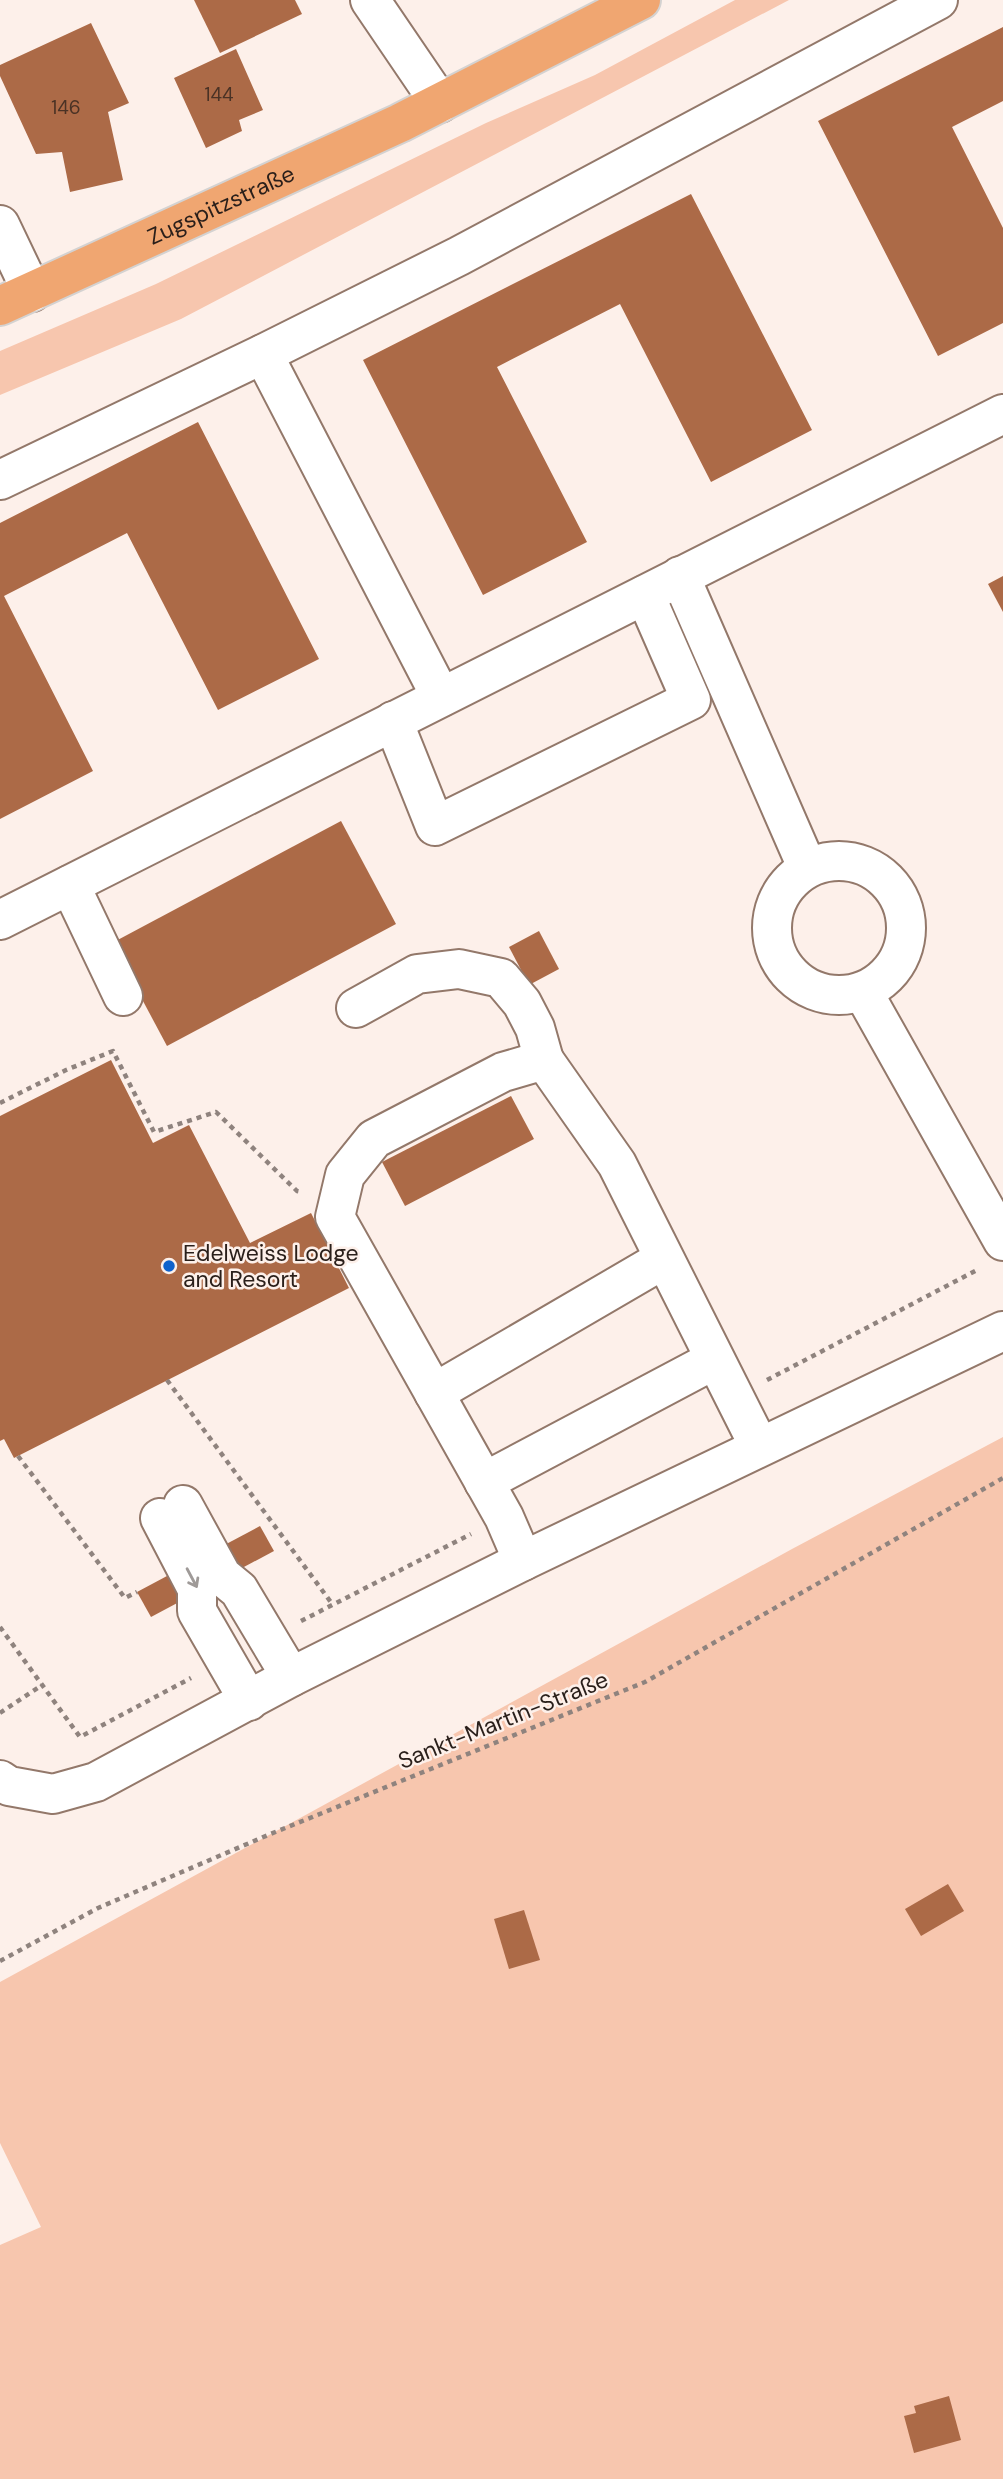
<svg xmlns="http://www.w3.org/2000/svg" width="1003" height="2479" viewBox="0 0 1003 2479" font-family="'DM Sans',sans-serif">
  <rect width="100%" height="100%" fill="#fdf0ea"/>
  <g fill="#f7c6ae">
    <polygon points="735,0 789,0 181,319 0,395 0,351 156,284 486,123 595,75"/>
    <polygon points="1003,1437 1003,2479 0,2479 0,2245 41,2227 0,2143 0,1982 792,1549"/>
  </g>
  <g fill="#ac6a47">
    <polygon points="194,0 295,0 302,14 220,53"/>
    <polygon points="91,23 129,103 108,112 123,180 70,192 62,152 36,154 0,76 0,65"/>
    <polygon points="1003,27 1003,101 952,127 1003,228 1003,323 938,356 818,121"/>
    <polygon points="236,49 263,110 239,120 242,131 206,148 174,78"/>
    <polygon points="691,194 812,430 711,482 620,304 497,367 587,542 483,595 363,360"/>
    <polygon points="198,422 319,659 218,710 127,533 4,596 93,771 0,819 0,523"/>
    <polygon points="1003,576 1003,612 988,584"/>
    <polygon points="341,821 396,924 167,1046 112,943"/>
    <polygon points="539,931 559,969 529,985 509,947"/>
    <polygon points="111,1060 153,1143 189,1125 250,1243 311,1213 349,1288 14,1458 4,1439 0,1441 0,1116"/>
    <polygon points="511,1096 534,1139 405,1206 382,1162"/>
    <polygon points="260,1526 274,1551 229,1575 215,1550"/>
    <polygon points="182,1568 196,1593 151,1617 137,1592"/>
    <polygon points="948,1884 964,1911 921,1936 905,1909"/>
    <polygon points="524,1910 540,1960 509,1969 494,1919"/>
    <polygon points="949,2396 961,2440 914,2453 904,2416 916,2413 914,2406"/>
  </g>
  <g fill="none" stroke-linecap="round" stroke-linejoin="round">
    <g stroke="#93786a" stroke-width="42">
      <g id="minor">
        <polyline points="370,0 440,103"/>
        <polyline points="0,225 32,292"/>
        <polyline points="263,354 441,697"/>
        <polyline points="0,480 263,354 459,256 938,0"/>
        <polyline points="680,576 807,867"/>
        <polyline points="393,721 435,826 691,700 645,595"/>
        <circle cx="839" cy="928" r="67"/>
        <polyline points="70,885 123,996"/>
        <polyline points="0,920 1003,414"/>
        <polyline points="863,992 1003,1241"/>
        <polyline points="356,1008 417,974 459,969 501,978 522,1003 535,1028 544,1060"/>
        <polyline points="434,1393 664,1259"/>
        <polyline points="484,1482 714,1360"/>
        <polyline points="183,1505 222,1576 239,1590 291,1677"/>
        <polyline points="160,1518 197,1589 197,1611 249,1701"/>
        <polyline points="523,1561 504,1517 335,1217 345,1175 374,1139 503,1072 544,1060 617,1164 759,1446"/>
        <polyline points="0,1780 9,1786 53,1794 96,1782 291,1677 523,1561 1003,1331"/>
      </g>
    </g>
    <g stroke="#d4d2d1" stroke-width="42">
      <g id="major">
        <path id="s1" d="M0,306L400,123L641,0"/>
      </g>
    </g>
    <g stroke="#8f837e" stroke-width="4.5" stroke-dasharray="5 5" stroke-linecap="butt">
      <polyline points="0,1103 66,1070 113,1051 154,1132 216,1112 297,1191 302,1192"/>
      <polyline points="167,1380 333,1605"/>
      <polyline points="767,1380 977,1270"/>
      <polyline points="18,1456 125,1598 137,1592"/>
      <polyline points="301,1621 471,1534"/>
      <polyline points="0,1627 80,1737 191,1678"/>
      <polyline points="0,1713 42,1685"/>
      <polyline points="0,1961 98,1908 268,1835 645,1682 1003,1478"/>
    </g>
    <use href="#minor" stroke="#fff" stroke-width="38"/>
    <use href="#major" stroke="#f0a671" stroke-width="38"/>
  </g>
  <defs><path id="oneway-shaft" d="M-6 0H5M1.5-3L5.5 0L1.5 3" fill="none" stroke-width="1.6" stroke-linecap="round" stroke-linejoin="round" transform="scale(1.75)"/></defs>
  <use stroke="#9f9a98" href="#oneway-shaft" transform="translate(192 1578) rotate(62)"/>
  <circle fill="#0f62cc" stroke="#fdf0ea" stroke-width="2.5" cx="169" cy="1266" r="7"/>
  <g text-anchor="middle" dominant-baseline="central" stroke-width="5" stroke-linejoin="round" paint-order="stroke">
    <g font-size="19" fill="#4a3225">
      <text x="219" y="94">144</text>
      <text x="66" y="107">146</text>
    </g>
    <g font-size="23" fill="#2a1f1a" stroke="#fdf0ea">
      <text stroke="none"><textPath href="#s1" startOffset="243">Zugspitzstraße</textPath></text>
      <text transform="translate(503 1720) rotate(-22)">Sankt-Martin-Straße</text>
    </g>
    <g font-size="23" fill="#2a1f1a" stroke="#fdf0ea" text-anchor="start">
      <text x="183" y="1253">Edelweiss Lodge<tspan x="183" dy="26">and Resort</tspan></text>
    </g>
  </g>
</svg>
